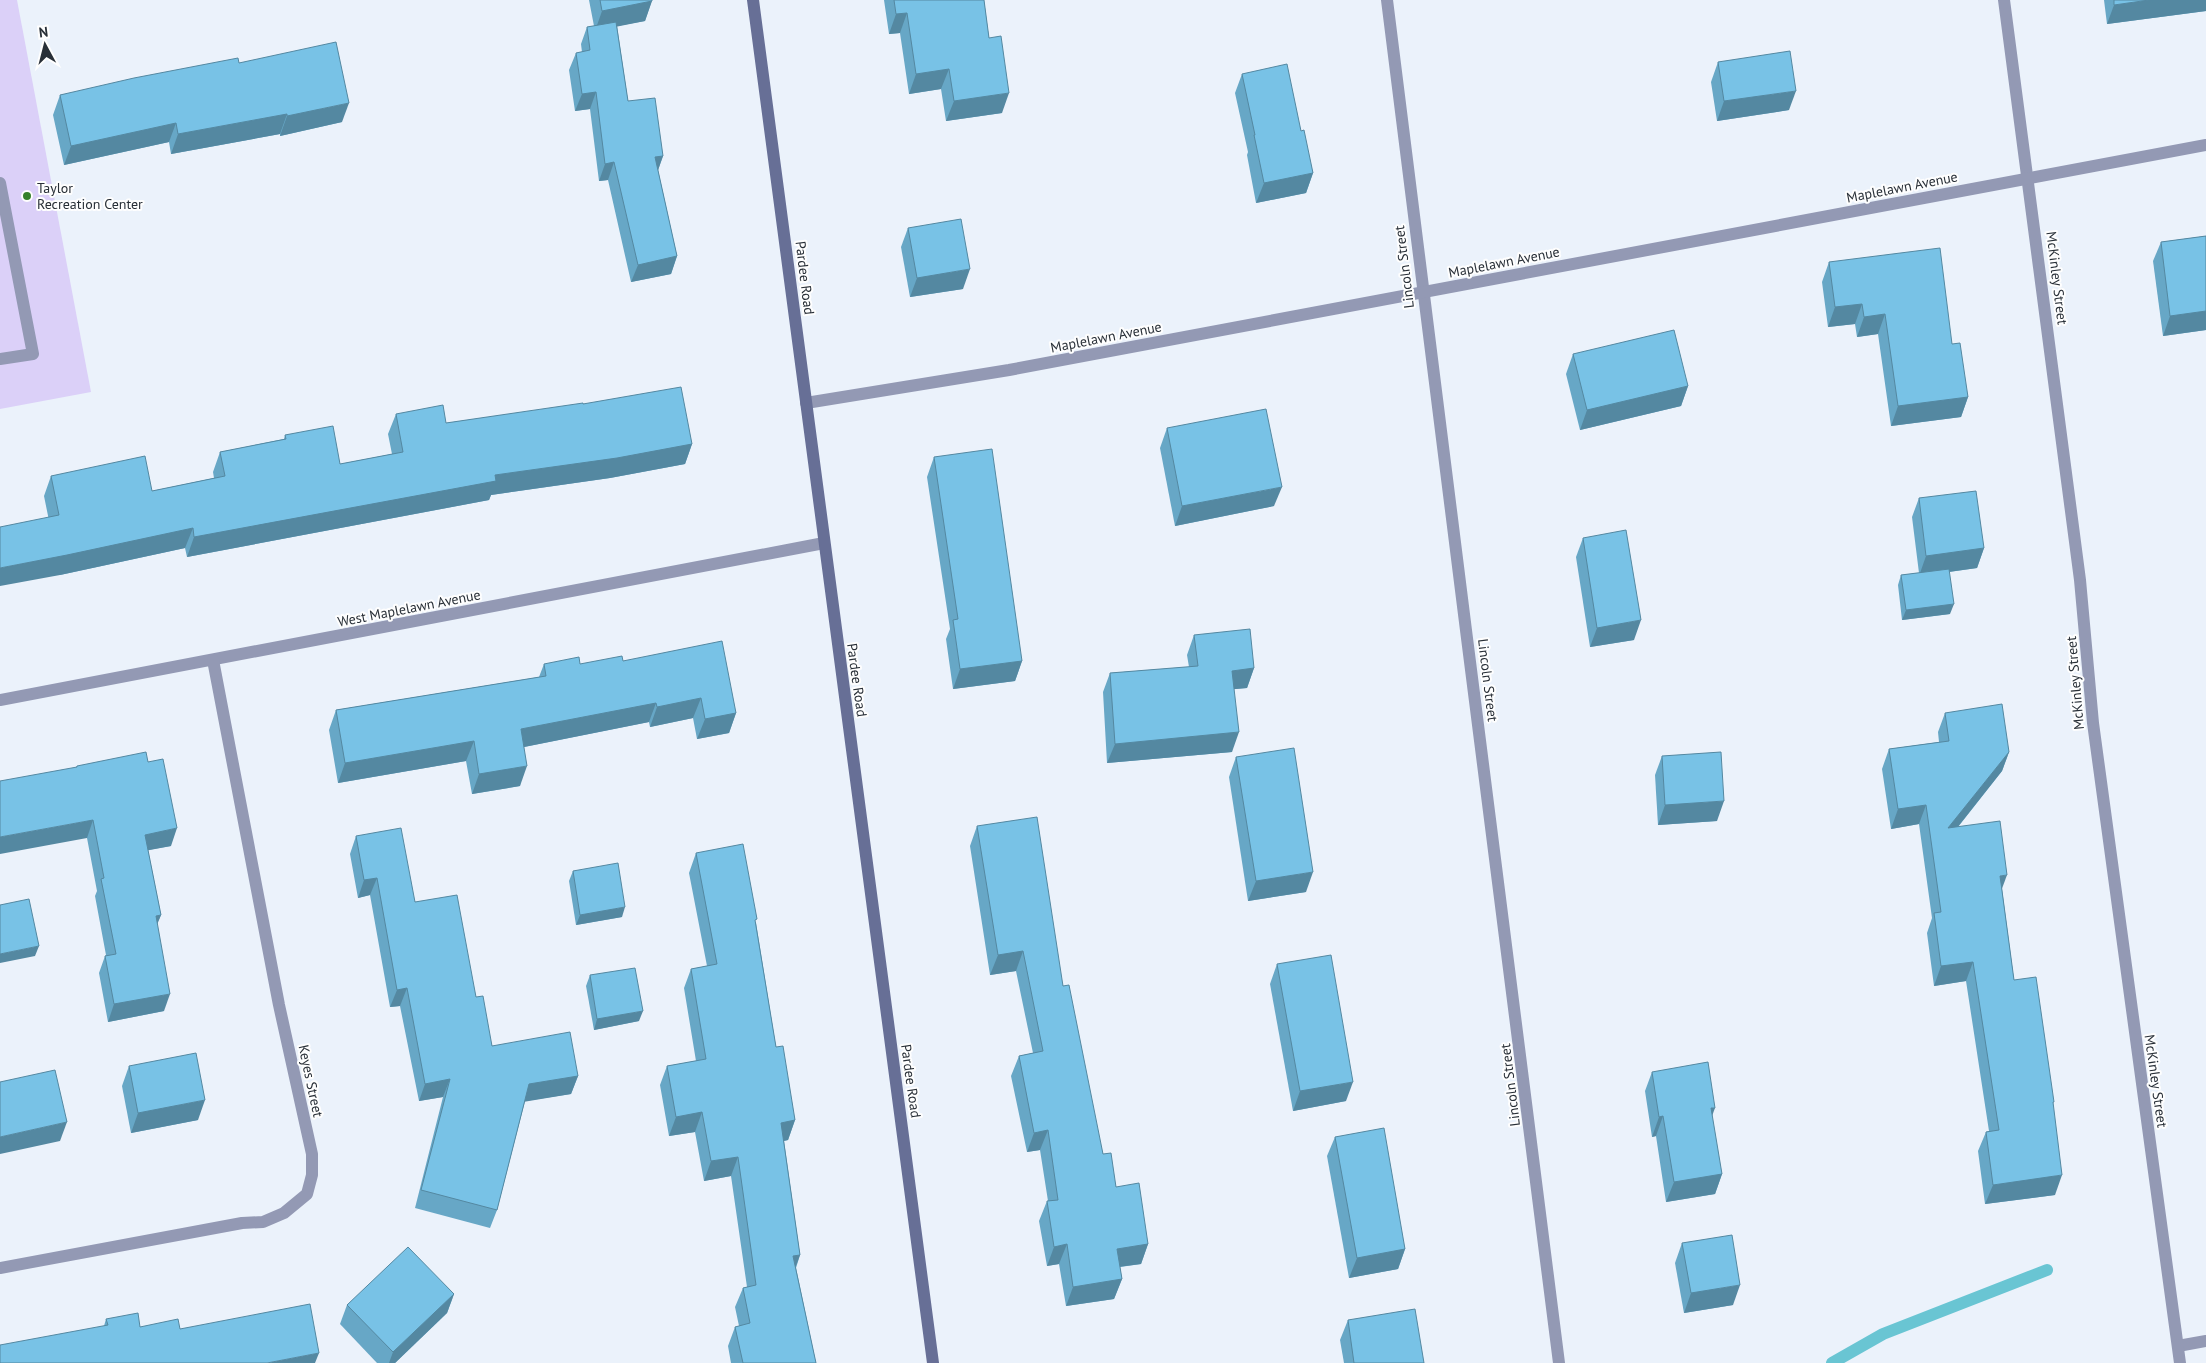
<svg xmlns="http://www.w3.org/2000/svg" width="2206" height="1363" viewBox="0 0 2206 1363" font-family="'PT Sans',sans-serif">
  <rect width="100%" height="100%" fill="#ebf2fb"/>
  <polygon fill="#dbd0f8" points="0,0 17,0 91,392 0,409"/>
  <g fill="none" stroke-linecap="round" stroke-linejoin="round">
    <polyline stroke="#69c5d3" stroke-width="12" points="1832,1363 1883,1334 2047,1270"/>
    <g stroke="#9399b4" stroke-width="12">
      <polyline points="0,183 33,354 0,359"/>
      <polyline points="2178,1346 2206,1341"/>
    </g>
    <g stroke="#9399b4" stroke-width="12">
      <path d="M1387,0C1441,455 1504,908 1559,1363"/>
      <polyline points="2004,0 2080,580 2093,723 2180,1363"/>
      <polyline points="806,403 1009,370 2206,145"/>
      <polyline points="0,700 824,543"/>
      <polyline points="0,1268 242,1223 263,1222 284,1213 307,1194 312,1175 312,1154 279,1005 213,660"/>
    </g>
    <polyline stroke="#676f96" stroke-width="12" points="753,0 933,1363"/>
  </g>
  <g fill="#67a7c6">
    <polygon points="589,0 652,0 645,21 617,26 628,101 663,156 658,170 677,256 671,274 631,282 608,180 599,181 590,109 575,111 569,70 576,53 582,52 581,44 587,27 594,26"/>
    <polygon points="884,0 984,0 989,38 1002,113 946,121 941,89 909,94 900,33 889,34"/>
    <polygon points="2104,0 2206,0 2206,11 2107,24"/>
    <polygon points="1718,62 1789,110 1717,121 1711,82"/>
    <polygon points="239,63 342,122 280,136 280,134 171,154 169,142 64,165 53,115 60,95"/>
    <polygon points="1242,74 1301,131 1313,173 1306,193 1256,203 1247,155 1248,152 1235,93"/>
    <polygon points="908,228 963,289 910,297 901,247"/>
    <polygon points="2206,236 2206,330 2163,336 2153,261 2161,242"/>
    <polygon points="1829,262 1952,344 1968,397 1961,417 1891,426 1878,334 1857,337 1855,324 1828,327 1822,282"/>
    <polygon points="1573,354 1688,386 1681,406 1580,430 1566,374"/>
    <polygon points="583,404 692,444 685,464 610,478 491,495 489,500 187,557 185,548 60,575 44,496 51,476 152,491 214,478 213,472 220,452 284,439 285,435 340,464 392,454 388,434 396,414 446,423"/>
    <polygon points="1167,428 1274,506 1175,526 1160,448"/>
    <polygon points="934,457 1022,661 1015,681 953,689 946,639 950,629 927,477"/>
    <polygon points="1919,498 1984,548 1977,568 1949,572 1950,614 1902,620 1898,585 1901,575 1919,573 1912,517"/>
    <polygon points="1583,538 1634,640 1590,647 1576,557"/>
    <polygon points="1194,635 1254,668 1247,688 1234,689 1232,752 1107,763 1103,692 1110,673 1189,667 1187,655"/>
    <polygon points="623,661 736,713 729,733 697,739 693,718 650,727 649,722 524,747 520,786 472,794 466,761 338,783 329,730 336,710 539,677 544,664 580,664"/>
    <polygon points="1945,713 2009,752 2002,771 1958,827 2002,889 2014,980 2053,1105 2055,1195 1985,1204 1978,1151 1986,1132 1989,1131 1966,981 1934,986 1927,933 1932,918 1919,824 1891,829 1882,769 1889,749 1939,742 1938,732"/>
    <polygon points="1662,756 1717,821 1658,825 1655,775"/>
    <polygon points="1236,757 1306,892 1248,901 1229,777"/>
    <polygon points="148,762 171,846 148,850 161,915 157,924 164,1011 108,1022 99,973 105,956 106,955 95,896 97,891 87,838 76,767 77,766"/>
    <polygon points="977,826 1063,986 1103,1154 1116,1187 1148,1244 1141,1264 1120,1267 1122,1279 1114,1299 1066,1306 1059,1264 1047,1266 1039,1221 1047,1201 1048,1201 1040,1150 1027,1152 1011,1076 1019,1056 1033,1053 1016,971 990,975 970,846"/>
    <polygon points="356,836 415,902 476,997 492,1046 578,1076 571,1094 525,1101 497,1210 490,1228 415,1208 443,1097 419,1101 400,1006 390,1007 370,895 358,898 350,854"/>
    <polygon points="696,853 756,923 776,1047 795,1120 788,1140 784,1141 800,1255 796,1268 816,1363 731,1363 728,1346 735,1327 739,1326 735,1307 743,1288 747,1287 731,1176 704,1181 695,1132 669,1136 660,1085 667,1066 696,1061 684,988 691,969 707,966 689,873"/>
    <polygon points="573,871 622,917 576,925 569,881"/>
    <polygon points="1277,964 1346,1101 1293,1111 1270,984"/>
    <polygon points="590,975 639,1021 594,1030 586,986"/>
    <polygon points="129,1066 198,1120 131,1133 122,1086"/>
    <polygon points="1652,1072 1722,1174 1715,1194 1666,1202 1656,1136 1652,1137 1645,1091"/>
    <polygon points="1335,1137 1405,1249 1398,1269 1349,1278 1327,1156"/>
    <polygon points="1682,1243 1733,1305 1684,1313 1675,1263"/>
    <polygon points="454,1294 447,1313 395,1363 377,1363 340,1324 347,1305"/>
    <polygon points="106,1319 140,1327 180,1329 104,1326"/>
    <polygon points="1348,1320 1424,1363 1344,1363 1340,1340"/>
  </g>
  <g fill="#5488a1">
    <polygon points="2149,0 2206,0 2206,11 2107,24 2114,5"/>
    <polygon points="652,1 645,21 595,31 602,11"/>
    <polygon points="907,13 900,33 889,34 896,14"/>
    <polygon points="949,69 941,89 909,94 916,74"/>
    <polygon points="1796,91 1789,110 1717,121 1724,101"/>
    <polygon points="596,92 590,109 575,111 582,94"/>
    <polygon points="1009,93 1002,113 946,121 954,101"/>
    <polygon points="349,103 342,122 280,136 287,116"/>
    <polygon points="287,114 280,134 171,154 178,134"/>
    <polygon points="176,123 169,142 64,165 71,146"/>
    <polygon points="663,156 657,173 655,157"/>
    <polygon points="614,162 608,180 599,181 605,164"/>
    <polygon points="1313,173 1306,193 1256,203 1264,183"/>
    <polygon points="677,256 671,274 631,282 638,265"/>
    <polygon points="970,269 963,289 910,297 917,278"/>
    <polygon points="1862,304 1855,324 1828,327 1835,307"/>
    <polygon points="2206,311 2206,330 2163,336 2170,316"/>
    <polygon points="1885,314 1878,334 1857,337 1864,317"/>
    <polygon points="1688,386 1681,406 1580,430 1587,410"/>
    <polygon points="1968,397 1961,417 1891,426 1898,406"/>
    <polygon points="692,444 685,464 610,478 491,495 489,500 187,557 194,537 495,475"/>
    <polygon points="1282,487 1274,506 1175,526 1182,506"/>
    <polygon points="193,528 185,548 60,575 0,586 0,568"/>
    <polygon points="1984,548 1977,568 1919,576 1926,556"/>
    <polygon points="1954,604 1950,614 1902,620 1906,610"/>
    <polygon points="1641,620 1634,640 1590,647 1597,628"/>
    <polygon points="1022,661 1015,681 953,689 960,669"/>
    <polygon points="1254,668 1247,688 1225,690 1232,671"/>
    <polygon points="701,698 693,718 650,727 657,707"/>
    <polygon points="656,703 649,722 514,749 521,729"/>
    <polygon points="736,713 729,733 697,739 705,719"/>
    <polygon points="1239,732 1232,752 1107,763 1115,744"/>
    <polygon points="474,741 466,761 338,783 345,763"/>
    <polygon points="2009,752 2002,771 1941,848 1948,828"/>
    <polygon points="527,766 520,786 472,794 479,774"/>
    <polygon points="1724,801 1717,821 1658,825 1665,805"/>
    <polygon points="1926,805 1919,824 1891,829 1898,809"/>
    <polygon points="93,820 87,838 0,854 0,837"/>
    <polygon points="177,828 171,846 139,852 145,835"/>
    <polygon points="1313,872 1306,892 1248,901 1256,881"/>
    <polygon points="2007,875 2000,894 2000,876"/>
    <polygon points="377,878 370,895 358,898 364,880"/>
    <polygon points="625,907 622,917 576,925 580,915"/>
    <polygon points="161,915 154,932 156,916"/>
    <polygon points="39,946 35,956 0,963 0,954"/>
    <polygon points="1023,951 1016,971 990,975 998,955"/>
    <polygon points="1973,962 1966,981 1934,986 1941,966"/>
    <polygon points="407,988 400,1006 390,1007 397,990"/>
    <polygon points="170,994 164,1011 108,1022 114,1004"/>
    <polygon points="643,1011 639,1021 594,1030 597,1019"/>
    <polygon points="578,1076 571,1094 523,1102 529,1084"/>
    <polygon points="450,1079 443,1097 419,1101 425,1084"/>
    <polygon points="1353,1082 1346,1101 1293,1111 1300,1091"/>
    <polygon points="205,1100 198,1120 131,1133 138,1113"/>
    <polygon points="1711,1108 1715,1108 1708,1127"/>
    <polygon points="702,1112 695,1132 669,1136 676,1117"/>
    <polygon points="1663,1116 1656,1136 1652,1137 1659,1117"/>
    <polygon points="795,1120 788,1140 774,1143 781,1123"/>
    <polygon points="67,1122 60,1141 0,1154 0,1137"/>
    <polygon points="1048,1130 1040,1150 1027,1152 1034,1133"/>
    <polygon points="738,1157 731,1176 704,1181 711,1161"/>
    <polygon points="1722,1174 1715,1194 1666,1202 1674,1182"/>
    <polygon points="2062,1175 2055,1195 1985,1204 1993,1185"/>
    <polygon points="1067,1244 1059,1264 1047,1266 1054,1247"/>
    <polygon points="1148,1244 1141,1264 1110,1268 1117,1249"/>
    <polygon points="1405,1249 1398,1269 1349,1278 1357,1258"/>
    <polygon points="800,1255 793,1274 793,1256"/>
    <polygon points="1122,1279 1114,1299 1066,1306 1073,1287"/>
    <polygon points="1740,1285 1733,1305 1684,1313 1691,1293"/>
    <polygon points="454,1294 447,1313 395,1363 389,1363 393,1352"/>
    <polygon points="319,1353 315,1363 267,1363"/>
  </g>
  <g fill="#78c2e6" stroke="#5488a1">
    <polygon points="600,0 652,0 652,1 602,11"/>
    <polygon points="894,0 984,0 989,38 1001,36 1009,93 954,101 949,69 916,74 907,13 896,14"/>
    <polygon points="2114,0 2149,0 2114,5"/>
    <polygon points="616,22 628,101 655,98 663,156 655,157 677,256 638,265 614,162 605,164 596,92 582,94 576,53 590,50 587,27"/>
    <polygon points="336,42 349,103 287,116 287,114 178,134 176,123 71,146 60,95 134,78 238,58 239,63"/>
    <polygon points="1790,51 1796,91 1724,101 1718,62"/>
    <polygon points="1287,64 1301,131 1304,130 1313,173 1264,183 1254,135 1255,135 1242,74"/>
    <polygon points="961,219 970,269 917,278 908,228"/>
    <polygon points="2206,236 2206,311 2170,316 2161,242"/>
    <polygon points="1940,248 1952,344 1960,343 1968,397 1898,406 1885,314 1864,317 1862,304 1835,307 1829,262"/>
    <polygon points="1674,330 1688,386 1587,410 1573,354"/>
    <polygon points="681,387 692,444 617,458 495,475 496,481 194,537 193,528 67,555 0,568 0,527 59,515 51,476 145,456 152,491 225,476 220,452 286,439 285,435 333,426 340,464 403,452 396,414 443,405 446,423 583,403 583,404"/>
    <polygon points="1266,409 1282,487 1182,506 1167,428"/>
    <polygon points="992,449 1022,661 960,669 953,620 958,619 934,457"/>
    <polygon points="1976,491 1984,548 1926,556 1919,498"/>
    <polygon points="1626,530 1641,620 1597,628 1583,538"/>
    <polygon points="1949,569 1954,604 1906,610 1901,575"/>
    <polygon points="1250,629 1254,668 1232,671 1239,732 1115,744 1110,673 1198,666 1194,635"/>
    <polygon points="722,641 736,713 705,719 701,698 657,707 656,703 521,729 527,766 479,774 474,741 345,763 336,710 546,676 544,664 579,657 580,664 622,656 623,661"/>
    <polygon points="2002,704 2009,752 1948,828 2000,821 2007,875 2000,876 2014,980 2036,977 2054,1102 2053,1102 2062,1175 1993,1185 1986,1132 1999,1130 1973,962 1941,966 1934,913 1941,912 1926,805 1898,809 1889,749 1949,741 1945,713"/>
    <polygon points="1294,748 1313,872 1256,881 1236,757"/>
    <polygon points="146,752 148,762 163,759 177,828 145,835 161,915 156,916 170,994 114,1004 105,956 116,954 101,879 104,878 93,820 0,837 0,781 77,767 77,766"/>
    <polygon points="1721,752 1724,801 1665,805 1662,756"/>
    <polygon points="1037,817 1063,986 1069,985 1103,1154 1111,1153 1116,1187 1139,1183 1148,1244 1117,1249 1122,1279 1073,1287 1067,1244 1054,1247 1047,1201 1058,1200 1048,1130 1034,1133 1019,1056 1043,1051 1023,951 998,955 977,826"/>
    <polygon points="401,828 415,902 457,895 476,997 483,996 492,1046 570,1032 578,1076 529,1084 497,1210 421,1190 450,1079 425,1084 407,988 397,990 377,878 364,880 356,836"/>
    <polygon points="743,844 757,919 755,920 776,1047 783,1046 795,1120 781,1123 800,1255 793,1256 816,1363 743,1363 735,1327 750,1323 743,1288 756,1285 738,1157 711,1161 702,1112 676,1117 667,1066 706,1059 691,969 717,964 696,853"/>
    <polygon points="618,863 625,907 580,915 573,871"/>
    <polygon points="29,899 39,946 0,954 0,905"/>
    <polygon points="1331,955 1353,1082 1300,1091 1277,964"/>
    <polygon points="635,968 643,1011 597,1019 590,975"/>
    <polygon points="196,1053 205,1100 138,1113 129,1066"/>
    <polygon points="1708,1062 1715,1108 1711,1108 1722,1174 1674,1182 1663,1116 1659,1117 1652,1072"/>
    <polygon points="55,1070 67,1122 0,1137 0,1082"/>
    <polygon points="1384,1128 1405,1249 1357,1258 1335,1137"/>
    <polygon points="1732,1235 1740,1285 1691,1293 1682,1243"/>
    <polygon points="408,1247 454,1294 393,1352 347,1305"/>
    <polygon points="310,1304 319,1353 267,1363 0,1363 0,1345 108,1325 106,1319 138,1313 140,1327 178,1319 180,1329"/>
    <polygon points="1415,1309 1424,1363 1354,1363 1348,1320"/>
  </g>
  <circle fill="#35812a" stroke="#fefefe" stroke-width="2" cx="27" cy="196" r="5"/>
  <g text-anchor="middle" dominant-baseline="central" stroke-width="4" stroke-linejoin="round" paint-order="stroke">
    <g font-size="14" fill="#282f37" stroke="#fefefe">
      <text transform="translate(1902 187) rotate(-11)">Maplelawn Avenue</text>
      <text transform="translate(1504 262) rotate(-11)">Maplelawn Avenue</text>
      <text transform="translate(1404 267) rotate(-97)">Lincoln Street</text>
      <text transform="translate(805 278) rotate(83)">Pardee Road</text>
      <text transform="translate(2057 278) rotate(83)">McKinley Street</text>
      <text transform="translate(1106 337) rotate(-11)">Maplelawn Avenue</text>
      <text transform="translate(409 608) rotate(-11)">West Maplelawn Avenue</text>
      <text transform="translate(857 680) rotate(82)">Pardee Road</text>
      <text transform="translate(1488 680) rotate(83)">Lincoln Street</text>
      <text transform="translate(2075 683) rotate(-95)">McKinley Street</text>
      <text transform="translate(311 1081) rotate(78)">Keyes Street</text>
      <text transform="translate(911 1081) rotate(82)">Pardee Road</text>
      <text transform="translate(2156 1081) rotate(82)">McKinley Street</text>
      <text transform="translate(1510 1085) rotate(-97)">Lincoln Street</text>
    </g>
    <g font-size="14" fill="#282f37" stroke="#fefefe" text-anchor="start">
      <text x="37" y="188">Taylor<tspan x="37" dy="16">Recreation Center</tspan></text>
    </g>
  </g>
  <g transform="translate(45 45) rotate(353)" stroke="#fefefe" stroke-width="4" paint-order="stroke">
  <path d="M0-4L9 19L0 12L-9 19Z" fill="#282f37"/>
  <text y="-8" font-size="14" font-weight="bold" text-anchor="middle" fill="#282f37">N</text>
  </g>
</svg>
